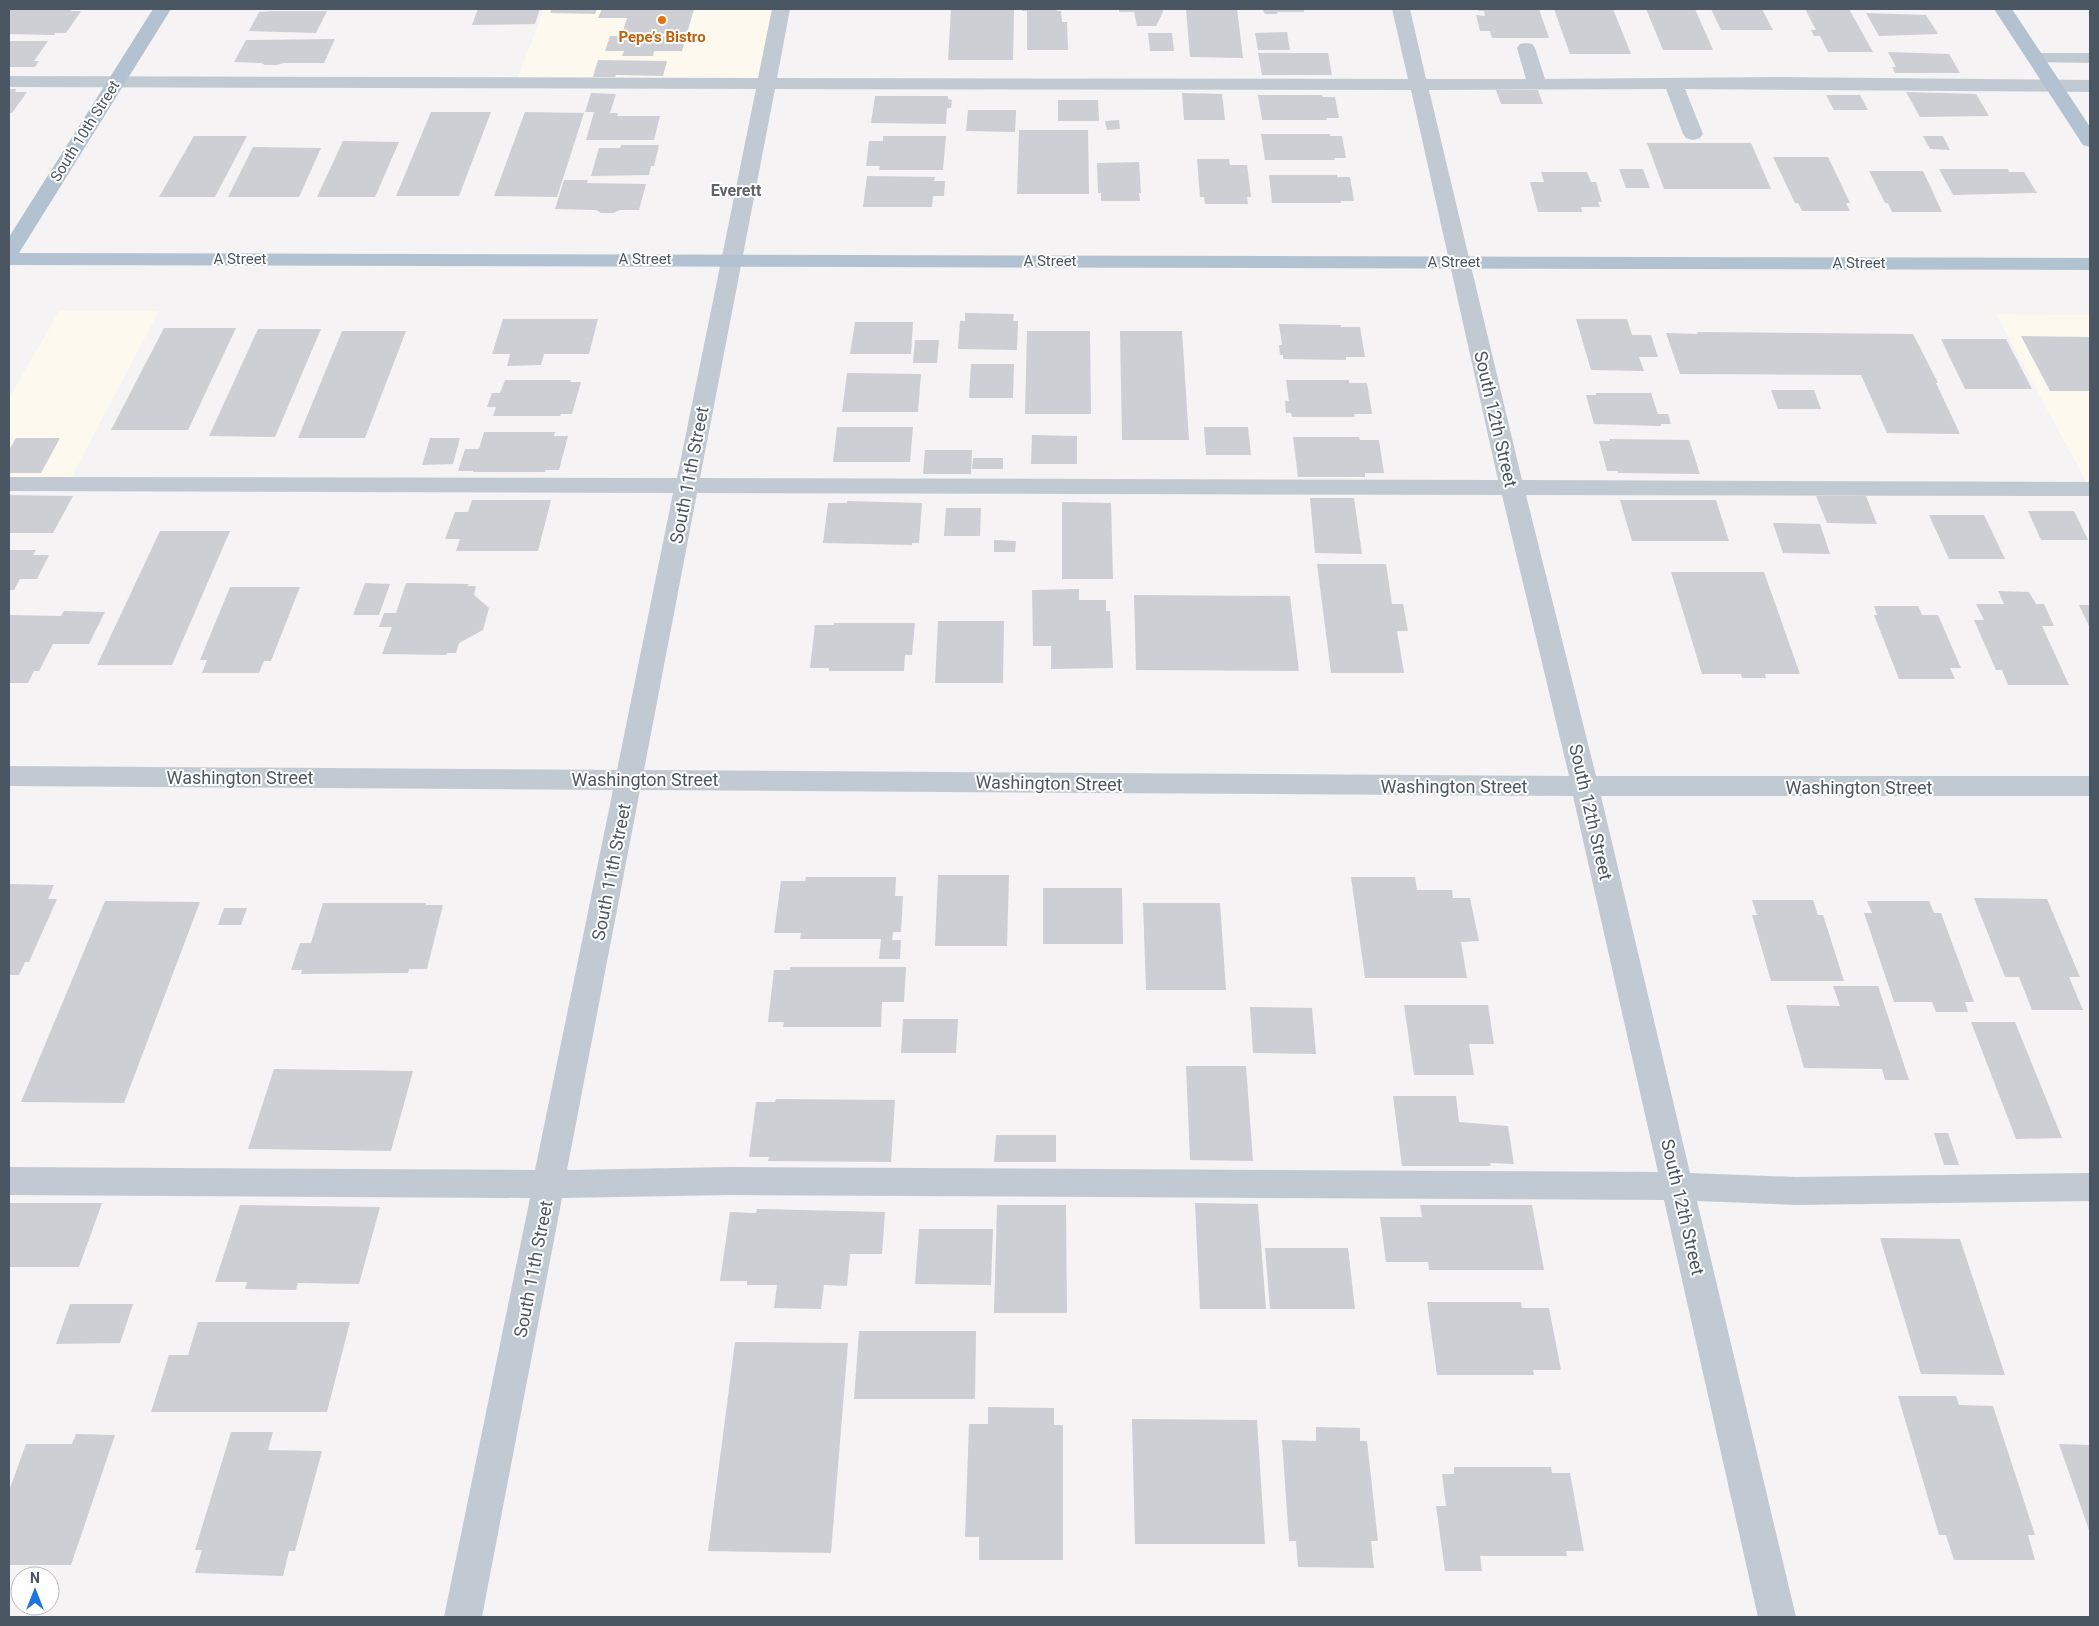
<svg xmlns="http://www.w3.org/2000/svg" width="2099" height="1626" viewBox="0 0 2099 1626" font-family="Roboto,sans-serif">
  <rect width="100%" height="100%" fill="#f5f3f3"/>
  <g fill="#fdf9ef">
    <polygon points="544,9 781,9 765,83 516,83"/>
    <polygon points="59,311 159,311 68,484 9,484 9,398"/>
    <polygon points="1996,314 2090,315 2090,489"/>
  </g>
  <g fill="#cdcfd5">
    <polygon points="27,9 72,9 71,11 81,11 66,33 55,33 54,35 9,34 9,10"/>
    <polygon points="478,9 540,9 535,24 472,25"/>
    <polygon points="552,9 597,9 595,14 550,13"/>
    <polygon points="602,9 694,9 682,51 654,51 653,56 622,56 624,51 605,51 610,36 670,36 671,34 622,34 627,18 598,18"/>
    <polygon points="951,9 1014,9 1013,60 948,60"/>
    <polygon points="1022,9 1057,9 1057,11 1061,11 1062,22 1067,22 1068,50 1027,50 1027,11 1022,11"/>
    <polygon points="1119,9 1163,9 1163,12 1156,26 1137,26 1134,12 1119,12"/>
    <polygon points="1186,9 1237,9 1243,58 1190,57"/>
    <polygon points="1262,9 1304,9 1304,12 1277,12 1278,14 1265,14"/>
    <polygon points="1478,9 1539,9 1549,38 1492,38 1490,31 1480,31 1476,15 1485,16 1484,11 1479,11"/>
    <polygon points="1554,9 1613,9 1631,54 1570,54"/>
    <polygon points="1646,9 1695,9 1713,50 1663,50"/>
    <polygon points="1711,9 1762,9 1773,30 1721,30"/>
    <polygon points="1805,9 1849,9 1873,52 1828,52 1820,36 1814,36 1811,30 1816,30"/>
    <polygon points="273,11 327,11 316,33 249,31 259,12"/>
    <polygon points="1866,13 1926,15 1938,34 1879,36"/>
    <polygon points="1287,32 1290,50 1258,50 1255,33"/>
    <polygon points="1148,33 1172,33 1174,51 1150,51"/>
    <polygon points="335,39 324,63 284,63 277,65 265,65 261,63 234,62 246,40"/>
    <polygon points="9,41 48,41 34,61 39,61 35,67 9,67"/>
    <polygon points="1888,52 1949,54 1960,73 1895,73 1892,67 1896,67"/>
    <polygon points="1258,53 1328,53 1332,75 1262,75"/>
    <polygon points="598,60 667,61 663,76 616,75 615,77 593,77"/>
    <polygon points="9,89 16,89 15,92 27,92 12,113 9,113"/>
    <polygon points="1496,90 1538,90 1543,104 1501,104"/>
    <polygon points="1906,92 1976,94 1989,116 1920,117"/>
    <polygon points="591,93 616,94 610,113 618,113 617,116 660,116 654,140 586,140 594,112 585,112"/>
    <polygon points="1182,93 1222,94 1225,120 1184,120"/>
    <polygon points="1258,95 1322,95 1323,97 1335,97 1339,118 1326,118 1327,120 1262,120"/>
    <polygon points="1826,95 1860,95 1868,110 1834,110"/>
    <polygon points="875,96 948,96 948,99 952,100 951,108 947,108 946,124 871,123"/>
    <polygon points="1058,100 1098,100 1099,121 1058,121"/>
    <polygon points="968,110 1016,110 1015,132 966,131"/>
    <polygon points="431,112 491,112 459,196 396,196"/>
    <polygon points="525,112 584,113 557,197 494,196"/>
    <polygon points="1119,120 1120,129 1107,130 1105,121"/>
    <polygon points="1019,130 1088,130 1089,194 1017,194"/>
    <polygon points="1261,134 1330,134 1330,136 1342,136 1346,158 1334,158 1335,160 1265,160"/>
    <polygon points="194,136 247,136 215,197 159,197"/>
    <polygon points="883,136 946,136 943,170 879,170 880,166 866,166 869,141 883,141"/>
    <polygon points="1923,136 1943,136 1950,150 1930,149"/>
    <polygon points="343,141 399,142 375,197 317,197"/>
    <polygon points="1647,143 1751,143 1771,189 1664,189"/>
    <polygon points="621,145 659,145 654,166 651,166 649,175 591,176 599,148 620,148"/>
    <polygon points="253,147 321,148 299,197 228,197"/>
    <polygon points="1773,157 1828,157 1850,203 1846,203 1850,211 1802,211 1798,203 1795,203"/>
    <polygon points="1197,159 1229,159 1230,165 1247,165 1251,197 1247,197 1248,204 1205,204 1204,197 1200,197"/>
    <polygon points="1139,162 1141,193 1139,193 1140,201 1101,201 1101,193 1098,193 1097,163"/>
    <polygon points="1619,169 1643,169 1650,188 1626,188"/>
    <polygon points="1939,169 2008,169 2009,172 2024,172 2037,193 1953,195"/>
    <polygon points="1869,171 1923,171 1942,212 1892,212 1888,203 1885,203"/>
    <polygon points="1541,172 1587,172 1591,182 1596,182 1602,202 1598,202 1600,207 1581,207 1582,212 1538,212 1530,182 1544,182"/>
    <polygon points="1269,175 1337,175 1337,177 1350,177 1354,201 1341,201 1341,203 1272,203"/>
    <polygon points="867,176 935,177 934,181 945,181 944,196 933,196 932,207 863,207"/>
    <polygon points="564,180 588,180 587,183 646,184 639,210 620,210 613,213 601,213 596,210 555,209"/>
    <polygon points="965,313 1014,314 1013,321 1018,321 1017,350 958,349 960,321 965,321"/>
    <polygon points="503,319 598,319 589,354 544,354 541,365 507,366 510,354 492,354"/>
    <polygon points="1576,319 1627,319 1632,335 1651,335 1658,357 1639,357 1644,371 1591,370"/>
    <polygon points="855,322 913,322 911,354 850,354"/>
    <polygon points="1279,324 1341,325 1341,327 1360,327 1365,357 1346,357 1346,360 1283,359 1283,355 1280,355 1279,345 1282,345"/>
    <polygon points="164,328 236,328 188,430 111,430"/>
    <polygon points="258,329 321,329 275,437 209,436"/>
    <polygon points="342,331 406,331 365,438 298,438"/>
    <polygon points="1027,331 1090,331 1091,414 1025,414"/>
    <polygon points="1120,331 1182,331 1189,440 1122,440"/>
    <polygon points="1697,332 1913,334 1938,383 1936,383 1960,434 1887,433 1861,375 1680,374 1666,333 1698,334"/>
    <polygon points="2021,336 2090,337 2090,391 2050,391"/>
    <polygon points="1941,339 2006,339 2032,389 1965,389"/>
    <polygon points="915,340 939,340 937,363 913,363"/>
    <polygon points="971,364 1014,364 1013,398 969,398"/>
    <polygon points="847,373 921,374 918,412 842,412"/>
    <polygon points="505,380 571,380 570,382 581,382 572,414 561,414 560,416 493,416 496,407 487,407 492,393 500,393"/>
    <polygon points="1286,380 1349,380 1349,383 1367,383 1372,414 1354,414 1355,417 1292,417 1291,413 1286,413 1285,401 1289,401"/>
    <polygon points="1771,390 1814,390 1821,409 1778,409"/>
    <polygon points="1596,393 1651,393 1658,414 1668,414 1671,424 1661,424 1661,426 1594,424 1586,395 1596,395"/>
    <polygon points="837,427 913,427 910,462 833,462"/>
    <polygon points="1204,427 1248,427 1251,455 1206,455"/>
    <polygon points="484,432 555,432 554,436 568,436 559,470 546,470 545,472 473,472 473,471 458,471 465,449 479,449"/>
    <polygon points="1032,435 1077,436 1077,464 1031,464"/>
    <polygon points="1293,437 1359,437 1360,440 1379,440 1384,473 1365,473 1365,477 1298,477"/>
    <polygon points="16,438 60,438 41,473 9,473 9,450"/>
    <polygon points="430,438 460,438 453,464 422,465"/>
    <polygon points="1609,439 1689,440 1700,474 1618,473 1618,471 1607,471 1599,441 1610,441"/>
    <polygon points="925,450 972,450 971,474 923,474"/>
    <polygon points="973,458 1003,458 1003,469 972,469"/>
    <polygon points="9,495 73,496 53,533 9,533"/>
    <polygon points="1816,496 1866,496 1877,524 1827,523"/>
    <polygon points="1310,498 1354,498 1362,554 1315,553"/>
    <polygon points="472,500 551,500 538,551 456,551 460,539 445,539 455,512 468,512"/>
    <polygon points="1620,500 1716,500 1729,541 1632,541"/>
    <polygon points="847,501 922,503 919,543 912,543 912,545 823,543 828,503 847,503"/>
    <polygon points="1062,502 1111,503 1113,579 1062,579"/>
    <polygon points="946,508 981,508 980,536 944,536"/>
    <polygon points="2028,511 2074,511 2088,540 2041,540"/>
    <polygon points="1929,515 1984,515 2005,559 1949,559"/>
    <polygon points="1773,523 1820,524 1830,554 1783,553"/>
    <polygon points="160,531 230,531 172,665 97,665"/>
    <polygon points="994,540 1016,541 1015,552 994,552"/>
    <polygon points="9,550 36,550 33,555 49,555 37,579 20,579 14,590 9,590"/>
    <polygon points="1317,564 1386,564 1392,604 1403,604 1408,631 1397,631 1404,673 1331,673"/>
    <polygon points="1671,572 1764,572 1800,674 1765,674 1766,678 1742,678 1741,674 1702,674"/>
    <polygon points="365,583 390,584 379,615 353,615"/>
    <polygon points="406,583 469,584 467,586 476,586 474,595 489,608 483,630 459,643 456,653 447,653 446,655 382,654 392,627 379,627 384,613 396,613"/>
    <polygon points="230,587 300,587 271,661 264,661 259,673 202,673 207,660 200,660"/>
    <polygon points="1079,589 1079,600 1106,600 1106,611 1110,611 1113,668 1051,669 1051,646 1033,646 1032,590"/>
    <polygon points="1998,591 2029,592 2036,604 2044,604 2054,626 2042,626 2069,685 2008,685 2002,670 1996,670 1974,620 1984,620 1976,604 2004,604"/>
    <polygon points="1134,595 1290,596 1299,671 1136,670"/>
    <polygon points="2079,605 2090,605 2090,628"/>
    <polygon points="1874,606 1918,606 1922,615 1938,615 1961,668 1950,668 1955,679 1899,679 1874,615 1877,615"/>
    <polygon points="64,611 105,612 89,644 53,644 39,671 34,671 28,683 9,683 9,615 61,616"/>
    <polygon points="938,621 1004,621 1003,683 935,683"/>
    <polygon points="834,623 915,623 912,655 905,655 904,671 829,671 829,668 810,668 815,625 834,625"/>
    <polygon points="938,875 1009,875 1007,946 935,946"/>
    <polygon points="806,877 896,877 895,896 903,896 901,932 893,932 892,940 901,940 900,959 879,959 881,939 800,939 801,933 774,933 781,881 805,881"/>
    <polygon points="1351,877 1415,877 1417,890 1452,890 1453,898 1470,898 1479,941 1461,942 1467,978 1365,978"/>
    <polygon points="9,884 54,885 48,899 57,899 29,962 25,962 19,975 9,975"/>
    <polygon points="1043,888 1122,888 1123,944 1043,944"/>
    <polygon points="1974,898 2047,899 2080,977 2069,977 2083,1010 2032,1010 2019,977 2005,977"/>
    <polygon points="1752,900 1813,900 1818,915 1823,915 1844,981 1771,981 1752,915 1757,915"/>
    <polygon points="105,901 200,902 124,1103 21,1102"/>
    <polygon points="1867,901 1929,901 1934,913 1941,913 1974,1002 1965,1002 1968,1012 1936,1012 1932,1002 1894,1002 1864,913 1872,913"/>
    <polygon points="323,903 426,903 426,905 443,905 427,969 409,969 408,973 301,974 302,970 291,970 300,943 311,943"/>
    <polygon points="1143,903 1220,903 1226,990 1146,990"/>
    <polygon points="224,908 247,908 241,925 218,925"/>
    <polygon points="790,967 906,967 904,1002 882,1002 881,1027 783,1027 784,1022 768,1022 774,970 790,970"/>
    <polygon points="1833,986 1878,986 1909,1080 1885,1080 1882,1069 1804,1068 1786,1005 1840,1006"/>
    <polygon points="1404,1005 1488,1005 1494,1044 1469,1044 1474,1075 1414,1075"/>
    <polygon points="1250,1007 1312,1008 1316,1054 1253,1053"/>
    <polygon points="903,1019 958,1019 956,1053 901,1053"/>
    <polygon points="1971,1022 2015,1022 2062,1138 2016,1139"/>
    <polygon points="1186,1066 1246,1066 1253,1161 1190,1160"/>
    <polygon points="274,1069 413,1071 391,1151 248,1149"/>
    <polygon points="1393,1096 1456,1096 1459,1122 1508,1126 1514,1164 1490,1163 1491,1166 1402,1166"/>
    <polygon points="776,1099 895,1100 891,1162 768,1161 769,1157 749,1157 756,1102 775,1102"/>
    <polygon points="1934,1133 1948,1133 1959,1165 1944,1165"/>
    <polygon points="996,1135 1056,1135 1056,1162 994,1162"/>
    <polygon points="9,1203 102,1203 79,1267 9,1267"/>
    <polygon points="1195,1203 1258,1204 1266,1309 1200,1309"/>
    <polygon points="240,1205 380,1207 359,1284 298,1283 296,1290 245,1289 247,1282 215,1282"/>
    <polygon points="997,1205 1066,1205 1067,1313 994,1313"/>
    <polygon points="1420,1205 1532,1205 1544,1270 1429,1270 1428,1262 1386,1262 1380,1217 1422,1217"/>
    <polygon points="757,1209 885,1212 882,1254 850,1254 847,1286 824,1285 821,1309 774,1308 777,1285 747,1285 747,1281 720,1281 730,1212 756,1213"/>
    <polygon points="919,1229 993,1229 991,1285 915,1284"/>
    <polygon points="1880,1238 1960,1239 2005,1375 1921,1374"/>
    <polygon points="1265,1248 1348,1248 1355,1309 1270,1309"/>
    <polygon points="1427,1302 1521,1302 1522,1308 1549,1308 1561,1370 1533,1370 1534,1375 1437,1375"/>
    <polygon points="70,1304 133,1304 120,1343 56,1344"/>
    <polygon points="198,1322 350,1322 327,1412 151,1412 169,1355 188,1355"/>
    <polygon points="859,1331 976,1331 975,1399 854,1399"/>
    <polygon points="735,1342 848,1343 831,1553 708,1551"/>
    <polygon points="1898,1396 1956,1396 1959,1405 1993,1406 2035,1535 2028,1535 2035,1560 1954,1560 1946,1535 1939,1535"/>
    <polygon points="988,1407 1054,1408 1054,1425 1063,1425 1063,1560 979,1560 979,1537 965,1537 969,1424 988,1424"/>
    <polygon points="1132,1419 1257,1420 1265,1544 1135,1544"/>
    <polygon points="1316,1427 1360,1428 1360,1441 1367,1441 1378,1541 1371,1541 1374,1568 1298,1567 1296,1541 1289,1541 1282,1440 1316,1441"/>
    <polygon points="231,1432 273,1432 268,1450 322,1451 295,1551 289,1551 283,1576 195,1573 202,1550 195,1550"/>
    <polygon points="76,1434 115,1435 71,1565 9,1565 9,1491 26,1444 72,1444"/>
    <polygon points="2059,1444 2090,1445 2090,1533"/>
    <polygon points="1454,1467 1551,1467 1552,1473 1570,1473 1584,1551 1566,1551 1567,1556 1480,1556 1482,1571 1445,1571 1436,1506 1446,1506 1442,1474 1454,1474"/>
  </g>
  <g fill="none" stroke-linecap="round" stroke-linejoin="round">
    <g fill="#c1cad2" fill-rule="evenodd">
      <path d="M772,9H790L777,78L1408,79L1392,9H1410L1426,79H1526L1517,48L1520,44L1526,43L1532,44L1535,48L1545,79L1777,77L2090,80V92L1685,89L1703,134L1700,138L1693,140L1686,138L1683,134L1666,89L1429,90L1522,480L2090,482V496L1526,495L1596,776H2090V796H1601L1690,1173L1796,1177L2090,1173V1201L1796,1205L1697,1201L1796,1617H1758L1664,1200L730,1195L562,1198L482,1617H444L530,1198L9,1195V1167L535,1170L613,790L9,786V766L617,770L673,493L9,491V477L677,478L756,89L9,87V76L758,78ZM775,89L1411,90L1498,480L700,478ZM697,493L1502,495L1569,776L644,770ZM640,790L1573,796L1658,1172L730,1167L567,1170Z"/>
      <polygon points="2036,53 2090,53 2090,63 2030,62 2027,58 2030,54"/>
    </g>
    <g fill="#b3c2d1" fill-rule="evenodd">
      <polygon points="153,9 171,9 19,253 2090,258 2090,270 9,265 9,237"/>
      <polygon points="1994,9 2012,9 2090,127 2090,147 2083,145"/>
    </g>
  </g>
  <circle fill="#e8710a" stroke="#fff" stroke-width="2" cx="662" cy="20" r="5"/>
  <g text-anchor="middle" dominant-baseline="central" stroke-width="4" stroke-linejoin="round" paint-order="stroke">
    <g font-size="15" font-weight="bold" fill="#c56008" stroke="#fff">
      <text x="662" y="37">Pepe’s Bistro</text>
    </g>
    <g font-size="15" fill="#4a5661" stroke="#fff">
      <text transform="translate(85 131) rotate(-58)">South 10th Street</text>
      <text x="240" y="259">A Street</text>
      <text x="645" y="259">A Street</text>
      <text x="1050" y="261">A Street</text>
      <text x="1454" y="262">A Street</text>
      <text x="1859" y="263">A Street</text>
    </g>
    <g font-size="16" font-weight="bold" fill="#5f6368" stroke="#fff">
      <text x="736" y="190">Everett</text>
    </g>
    <g font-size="18" fill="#4a5661" stroke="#fff">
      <text transform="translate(1496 419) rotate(77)">South 12th Street</text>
      <text transform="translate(689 475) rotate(-79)">South 11th Street</text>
      <text x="240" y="777">Washington Street</text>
      <text x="645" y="779">Washington Street</text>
      <text transform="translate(1049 783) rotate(1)">Washington Street</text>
      <text x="1454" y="786">Washington Street</text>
      <text x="1859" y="787">Washington Street</text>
      <text transform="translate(1591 812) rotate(77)">South 12th Street</text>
      <text transform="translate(611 872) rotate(-79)">South 11th Street</text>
      <text transform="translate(1683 1207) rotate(77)">South 12th Street</text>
      <text transform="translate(533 1269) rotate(-79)">South 11th Street</text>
    </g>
  </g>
  <rect width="2099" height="1626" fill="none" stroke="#4a5661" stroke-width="20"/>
  <g transform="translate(35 1591)"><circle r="24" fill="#ffffff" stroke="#b7bbc0"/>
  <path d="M0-4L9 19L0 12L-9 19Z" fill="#1a73e8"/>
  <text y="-8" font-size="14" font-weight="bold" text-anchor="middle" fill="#4a5661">N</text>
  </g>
</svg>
